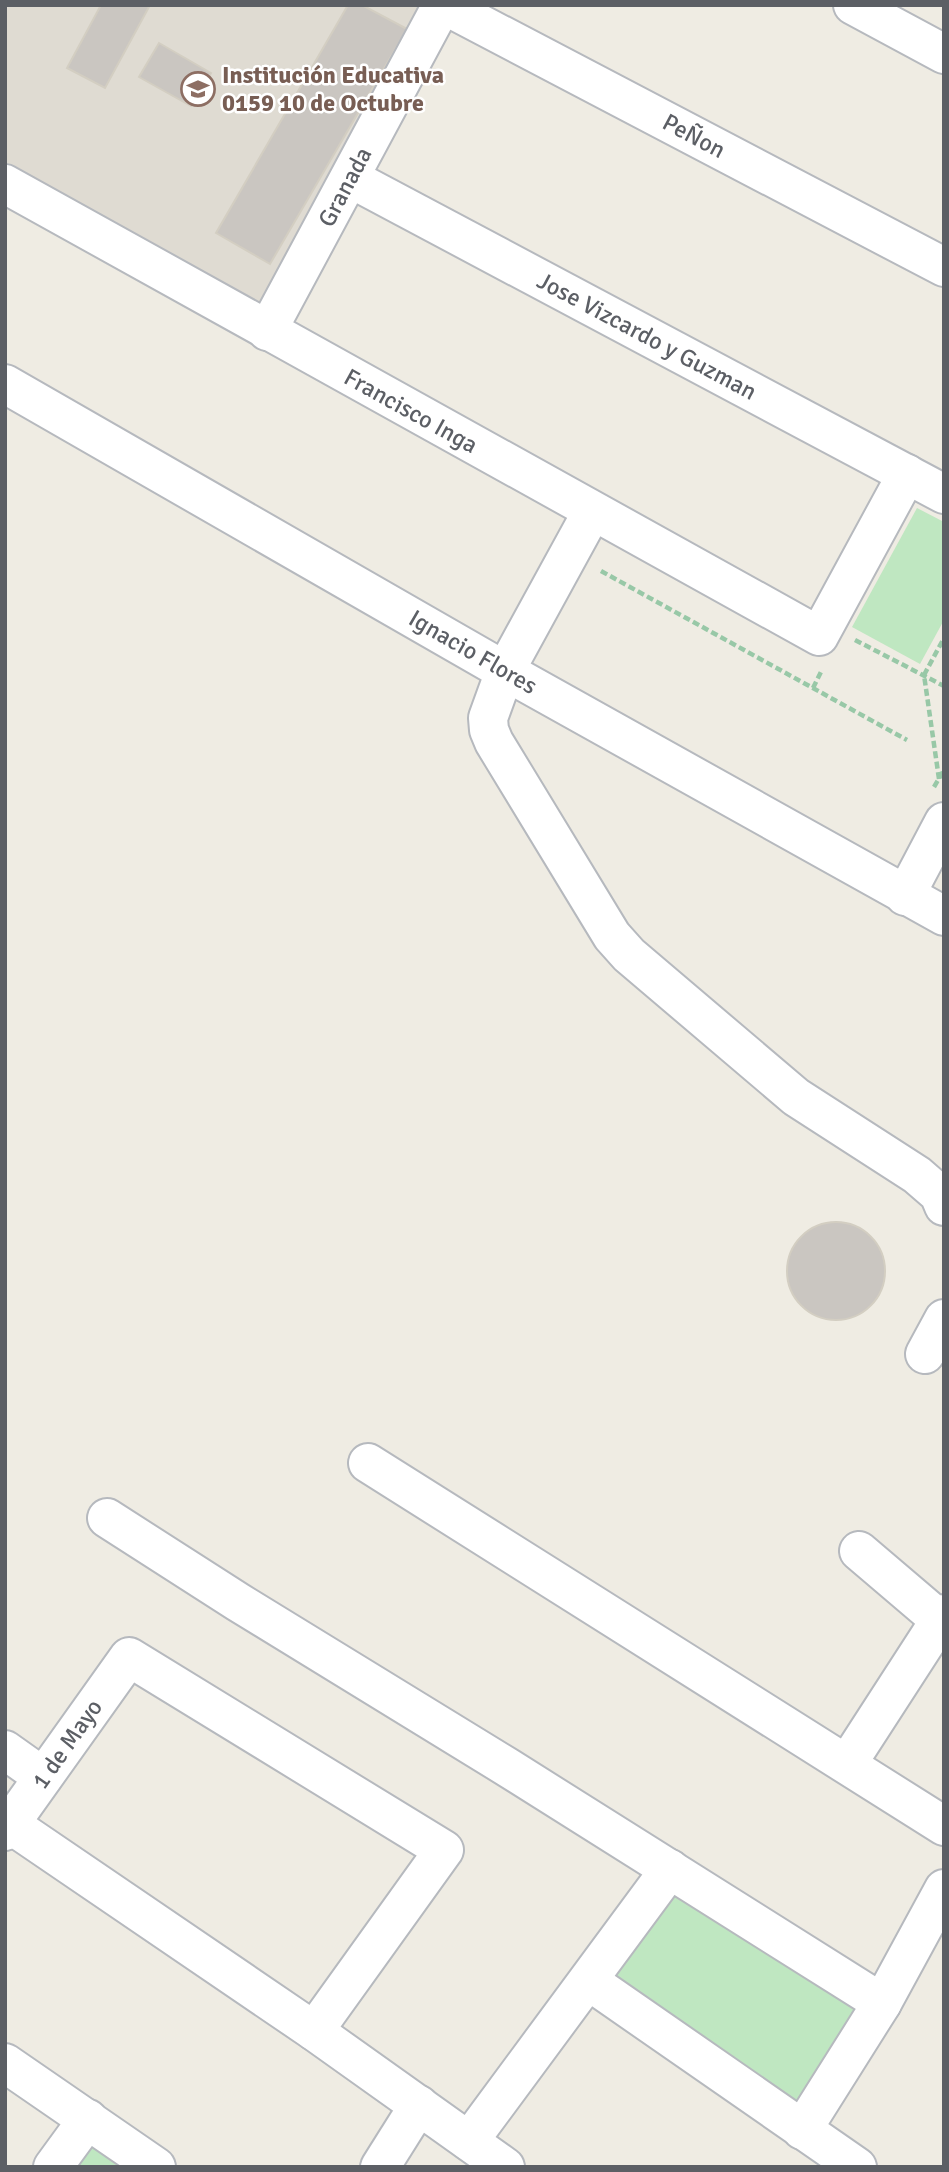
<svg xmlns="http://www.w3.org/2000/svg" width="949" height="2172" viewBox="0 0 949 2172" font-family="Signika,sans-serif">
  <rect width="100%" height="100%" fill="#efece3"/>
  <polygon fill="#dfdbd2" points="5,5 421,5 271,310 5,166"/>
  <g fill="#bfe7c1">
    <polygon points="917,508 944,522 944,620 920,664 852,627"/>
    <polygon points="675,1880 874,2006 804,2118 605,1983"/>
    <polygon points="94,2132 144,2167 71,2167"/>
  </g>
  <g fill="#cac6c1" stroke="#d3cec2" stroke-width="2">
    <polygon points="101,5 150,5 105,88 67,68"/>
    <polygon points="348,5 362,5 407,29 270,264 216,233"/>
    <polygon points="159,43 211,73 191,106 139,77"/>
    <circle cx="836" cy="1271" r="49"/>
  </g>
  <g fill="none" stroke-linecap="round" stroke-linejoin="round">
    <g stroke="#b6b9be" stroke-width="42">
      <g id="minor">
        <polyline points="444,5 944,267"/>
        <polyline points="853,5 944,54"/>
        <polyline points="350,178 944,494"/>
        <polyline points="5,184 819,636 907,474"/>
        <polyline points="267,331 442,5"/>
        <polyline points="5,384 505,671 944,916"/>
        <polyline points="592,512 505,671 488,718 489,730 494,742 612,936 629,955 796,1097 917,1175 939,1194 944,1206"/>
        <polyline points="905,896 944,822"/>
        <polyline points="925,1354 944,1319"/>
        <polyline points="368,1463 944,1826"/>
        <polyline points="107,1518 238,1602 507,1767 882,2003"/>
        <polyline points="859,1551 940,1620"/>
        <polyline points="5,1750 43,1777"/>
        <polyline points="847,1764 944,1614"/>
        <polyline points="10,1824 314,2031 505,2167"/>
        <polyline points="5,1831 129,1657 444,1850 314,2031"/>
        <polyline points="589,1981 857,2167"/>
        <polyline points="5,2063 156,2167"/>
        <polyline points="802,2130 882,2003 944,1889"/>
        <polyline points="469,2141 670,1869"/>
        <polyline points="53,2167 88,2119"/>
        <polyline points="380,2167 419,2105"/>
      </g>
    </g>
    <g stroke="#98c8a7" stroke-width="4.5" stroke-dasharray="7 3.5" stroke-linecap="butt">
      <polyline points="601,571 907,740"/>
      <polyline points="855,640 944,686"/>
      <polyline points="813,688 822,670"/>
      <polyline points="939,779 924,675 944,638"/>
      <polyline points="934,787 944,770"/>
    </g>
    <use href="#minor" stroke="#fff" stroke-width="38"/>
  </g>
  <defs>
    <g id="school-ring" transform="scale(1.75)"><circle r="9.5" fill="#fff" stroke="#8d6e63" stroke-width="1.5"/><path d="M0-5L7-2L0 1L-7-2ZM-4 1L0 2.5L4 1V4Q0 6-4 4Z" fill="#8d6e63"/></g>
  </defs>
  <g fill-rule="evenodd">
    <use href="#school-ring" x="198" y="89"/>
  </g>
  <g text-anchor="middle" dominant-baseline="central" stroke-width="5" stroke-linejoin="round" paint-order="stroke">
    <g font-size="24" font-weight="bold" fill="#785e54" stroke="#fff" text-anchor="start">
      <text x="222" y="75">Institución Educativa<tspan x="222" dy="28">0159 10 de Octubre</tspan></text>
    </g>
    <g font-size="24" fill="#5c5f65" stroke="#fff">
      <text transform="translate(694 136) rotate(28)">PeÑon</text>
      <text transform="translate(345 187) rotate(-62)">Granada</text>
      <text transform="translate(647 336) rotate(28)">Jose Vizcardo y Guzman</text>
      <text transform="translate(411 411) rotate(29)">Francisco Inga</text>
      <text transform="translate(473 652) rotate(30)">Ignacio Flores</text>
      <text transform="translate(67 1744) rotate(-55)">1 de Mayo</text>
    </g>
  </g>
  <rect width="949" height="2172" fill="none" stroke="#5c5f65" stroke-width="14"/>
</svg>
